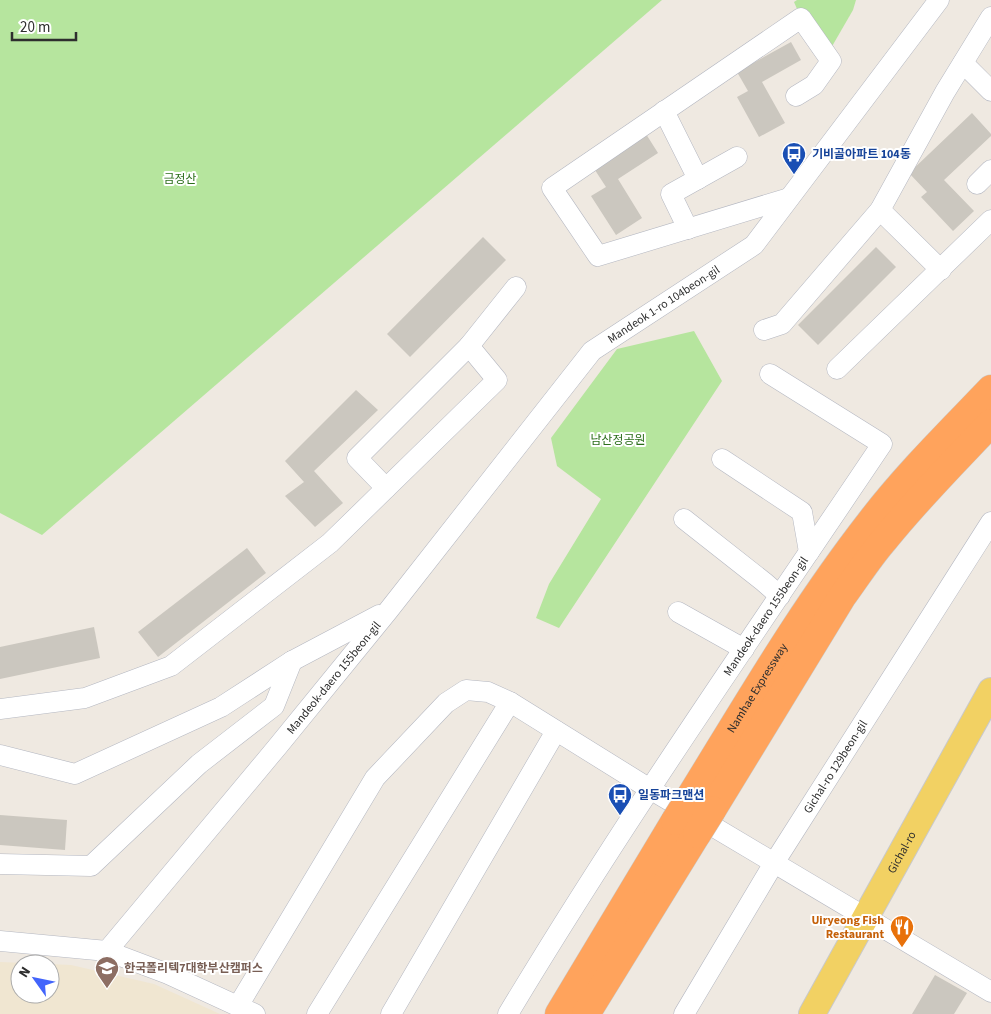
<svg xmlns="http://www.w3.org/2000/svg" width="991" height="1014" viewBox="0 0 991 1014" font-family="'Source Sans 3','Noto Sans KR',sans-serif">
  <rect width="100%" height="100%" fill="#efe9e1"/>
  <path fill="#f0e6d1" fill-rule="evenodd" d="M0,962L71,965L154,984L220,1014H0ZM20,964H50V994H20Z"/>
  <g fill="#b6e59e">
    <polygon points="0,0 662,0 42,535 0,513"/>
    <polygon points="797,0 856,0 853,10 827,55 801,18 794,2"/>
    <polygon points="694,331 722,381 559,628 536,618 549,584 601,499 557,466 551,438 617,349"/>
  </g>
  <g fill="#cbc7bf">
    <polygon points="791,42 801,60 762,82 785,123 759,137 737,97 748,91 737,72"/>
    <polygon points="972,113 991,134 991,136 944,180 974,211 953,231 921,197 927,192 909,173"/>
    <polygon points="646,134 658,153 618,179 642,218 616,235 591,196 606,187 593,167"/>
    <polygon points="483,237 506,260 410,357 387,334"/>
    <polygon points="876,247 896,267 818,345 798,325"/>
    <polygon points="356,390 378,410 314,471 343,503 315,527 285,496 304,482 285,461"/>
    <polygon points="247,548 266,573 158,657 138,632"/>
    <polygon points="94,627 100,658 0,679 0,647"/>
    <polygon points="0,815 67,820 65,850 0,845"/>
    <polygon points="935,975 967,993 954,1014 912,1014"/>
  </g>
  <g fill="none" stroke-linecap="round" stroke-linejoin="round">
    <g stroke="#b4b7c1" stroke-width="21">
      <g id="minor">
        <polyline points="963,63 991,91"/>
        <polyline points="664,111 698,179"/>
        <polyline points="977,184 991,170"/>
        <polyline points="789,198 598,256 552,188 801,18 831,61 814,85 796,96"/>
        <polyline points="880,210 941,270"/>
        <polyline points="688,229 671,194 737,157"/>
        <polyline points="764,330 782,324 880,210 945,92 991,17"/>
        <polyline points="837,369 991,220"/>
        <polyline points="722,459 802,512 809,552"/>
        <polyline points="386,488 357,458 469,346"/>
        <polyline points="684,519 764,582 780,596"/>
        <polyline points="678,612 744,649"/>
        <polyline points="0,709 85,698 171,666 330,543 497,380 469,346 516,287"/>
        <polyline points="0,755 75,774 221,707 292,661 379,615"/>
        <polyline points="0,864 91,866 199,764 274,706 292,661"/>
        <polyline points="0,941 107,951"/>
        <polyline points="238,1006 375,778 446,703 466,690 488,692 510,702 650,789 991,992"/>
        <path id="s1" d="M255,1014L168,974L107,951L278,746L388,611L592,351L754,245L939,0"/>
        <polyline points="317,1014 510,702"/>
        <polyline points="391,1014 556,731"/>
        <path id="s2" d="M508,1014C625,819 755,633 882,444L770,374"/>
        <path id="s3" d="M684,1014L774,863L991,522"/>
      </g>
    </g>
    <g stroke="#c9c9c9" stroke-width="28">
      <g id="major">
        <path id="s4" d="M812,1014L991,691"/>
      </g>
    </g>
    <g stroke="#c9c9c9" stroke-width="29">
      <g id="highway">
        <path id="s5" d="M690,797C748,703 803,608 871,521C907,474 950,432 991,389"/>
        <path d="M712,810L842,597C856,578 869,557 885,539C918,498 955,461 991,423"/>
        <polyline points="559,1014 675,821"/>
        <polyline points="586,1014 697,834"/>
      </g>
    </g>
    <use href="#minor" stroke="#fff" stroke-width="20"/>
    <use href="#major" stroke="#f2d163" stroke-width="26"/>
    <use href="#highway" stroke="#ffa35c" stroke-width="28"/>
    <g stroke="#c9c9c9" stroke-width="29" stroke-linecap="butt">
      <g id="highway-bridge">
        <polyline points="675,821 690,797"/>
        <polyline points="697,834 712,810"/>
      </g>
    </g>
    <use href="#highway-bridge" stroke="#ffa35c" stroke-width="28"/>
  </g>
  <defs>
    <g id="bus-pin" transform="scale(1.25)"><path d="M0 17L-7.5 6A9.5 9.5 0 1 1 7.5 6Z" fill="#1a4fb4" stroke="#fff"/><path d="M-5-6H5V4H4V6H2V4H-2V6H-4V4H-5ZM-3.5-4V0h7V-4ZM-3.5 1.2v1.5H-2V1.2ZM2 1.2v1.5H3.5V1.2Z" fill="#fff"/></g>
    <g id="restaurant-pin" transform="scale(1.25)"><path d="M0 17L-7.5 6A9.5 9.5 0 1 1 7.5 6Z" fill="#e8710a" stroke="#fff"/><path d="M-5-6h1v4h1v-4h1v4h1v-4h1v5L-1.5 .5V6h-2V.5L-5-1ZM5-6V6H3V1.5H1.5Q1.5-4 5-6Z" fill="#fff"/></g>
    <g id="university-pin" transform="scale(1.25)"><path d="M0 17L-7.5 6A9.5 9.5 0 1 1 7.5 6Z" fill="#8d6e63" stroke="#fff"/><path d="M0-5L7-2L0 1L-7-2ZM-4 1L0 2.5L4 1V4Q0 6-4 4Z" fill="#fff"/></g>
  </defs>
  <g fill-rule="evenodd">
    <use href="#bus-pin" x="794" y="154"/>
    <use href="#bus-pin" x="620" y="795"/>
    <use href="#restaurant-pin" x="902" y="927"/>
    <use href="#university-pin" x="107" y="968"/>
  </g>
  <g text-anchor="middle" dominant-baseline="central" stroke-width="4" stroke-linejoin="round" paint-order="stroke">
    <g font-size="12" font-weight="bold" fill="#164399" stroke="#fff" text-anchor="start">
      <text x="812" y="154">기비골아파트 104동</text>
      <text x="638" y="795">일동파크맨션</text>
    </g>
    <g font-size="12" fill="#2c6e1b" stroke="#fff">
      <text x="180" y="179">금정산</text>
      <text x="618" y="440">남산정공원</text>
    </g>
    <g font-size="12" fill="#2e2e2e" stroke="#fff">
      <text stroke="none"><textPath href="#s1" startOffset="1018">Mandeok 1-ro 104beon-gil</textPath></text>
      <text stroke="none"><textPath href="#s2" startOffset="474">Mandeok-daero 155beon-gil</textPath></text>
      <text stroke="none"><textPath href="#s1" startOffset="516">Mandeok-daero 155beon-gil</textPath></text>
      <text stroke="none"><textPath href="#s5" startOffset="128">Namhae Expressway</textPath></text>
      <text stroke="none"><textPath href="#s3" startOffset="290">Gichal-ro 129beon-gil</textPath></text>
      <text stroke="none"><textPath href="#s4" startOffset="185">Gichal-ro</textPath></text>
    </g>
    <g font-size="12" font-weight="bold" fill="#c56008" stroke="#fff" text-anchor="end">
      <text x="884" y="920">Uiryeong Fish<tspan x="884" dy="14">Restaurant</tspan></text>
    </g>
    <g font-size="12" font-weight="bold" fill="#785e54" stroke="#fff" text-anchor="start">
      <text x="124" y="968">한국폴리텍7대학부산캠퍼스</text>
    </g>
  </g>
  <g transform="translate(35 979) rotate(303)"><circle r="24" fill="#ffffff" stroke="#ababab"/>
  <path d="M0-4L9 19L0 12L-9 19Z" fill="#4264fb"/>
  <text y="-8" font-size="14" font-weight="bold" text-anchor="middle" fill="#2e2e2e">N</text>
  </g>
  <path d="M12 32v8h64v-8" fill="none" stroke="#2e2e2e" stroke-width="2.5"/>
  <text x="20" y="32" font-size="15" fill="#2e2e2e" stroke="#ffffff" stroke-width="4" paint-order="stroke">20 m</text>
</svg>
